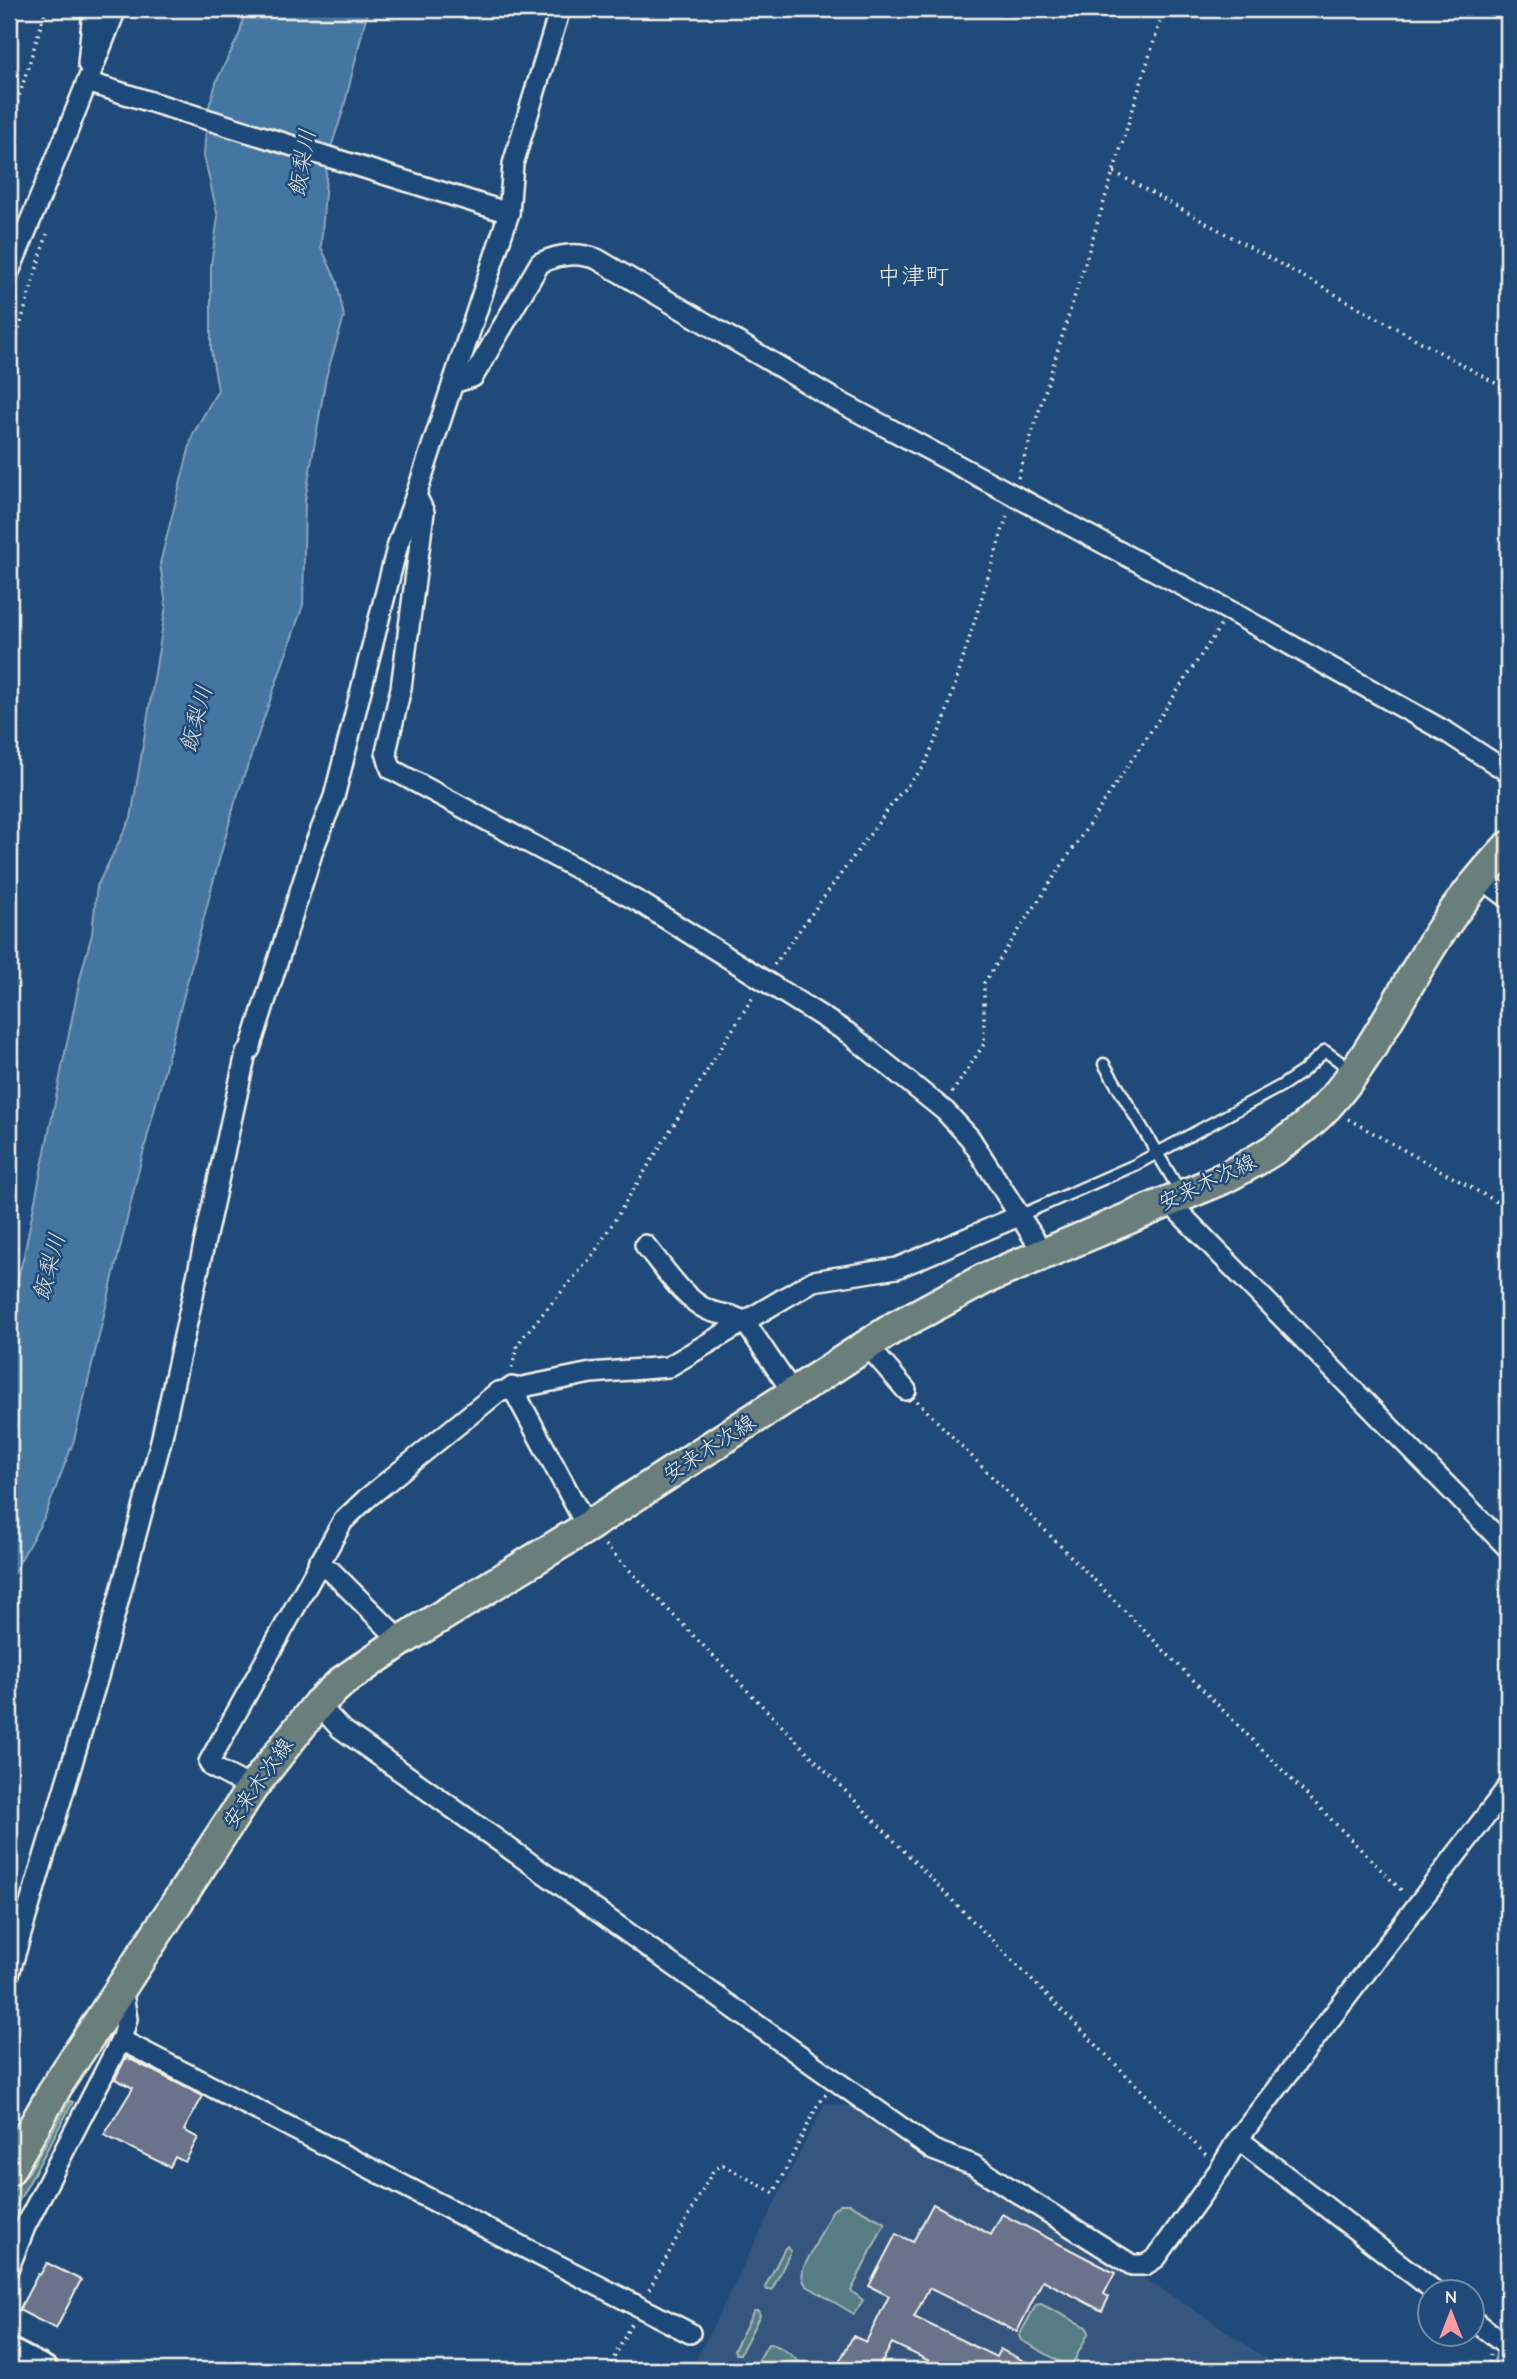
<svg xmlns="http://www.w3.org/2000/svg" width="1517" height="2379" viewBox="0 0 1517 2379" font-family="'Comic Neue','Klee One',sans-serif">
  <rect width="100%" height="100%" fill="#1f4a7a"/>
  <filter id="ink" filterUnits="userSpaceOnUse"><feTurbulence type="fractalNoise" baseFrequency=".0143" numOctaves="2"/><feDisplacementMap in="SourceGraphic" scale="14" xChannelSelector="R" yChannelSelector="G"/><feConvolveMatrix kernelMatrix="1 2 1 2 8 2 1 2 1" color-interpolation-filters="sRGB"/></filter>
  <g filter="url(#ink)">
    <polygon fill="#36567f" points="825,2103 857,2107 935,2165 970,2169 1215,2323 1282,2370 691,2370"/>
    <g fill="#567d83" stroke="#a5b7b6" stroke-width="2">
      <polygon points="70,2101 73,2102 9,2219 9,2196 29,2172"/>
      <path d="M840,2204H850L885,2223L851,2291L863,2300L854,2314L807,2286C802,2281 802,2276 803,2269L832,2211Z"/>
      <polygon points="787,2247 791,2251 772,2290 767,2290 765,2287 785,2248"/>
      <polygon points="1041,2304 1086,2327 1089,2332 1072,2365 1068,2366 1021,2340 1019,2336 1036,2305"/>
      <polygon points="754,2311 758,2311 760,2315 740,2354 736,2354 734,2350"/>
      <path d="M768,2344C780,2344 799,2360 805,2370H753Z"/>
    </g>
    <g fill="#4574a1" stroke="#8ba6bd" stroke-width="2">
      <polygon points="245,9 368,9 343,111 330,150 207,113 217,80 240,33"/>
      <polygon points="206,128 327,165 321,247 337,282 344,317 326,377 305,500 303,605 235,802 211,890 138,1173 74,1440 45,1516 9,1581 9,1312 24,1255 81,974 92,934 97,886 131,818 166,606 160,563 193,434 218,390 211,350 211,265 218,217 204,156"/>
    </g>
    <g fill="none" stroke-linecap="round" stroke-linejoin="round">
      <polyline stroke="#8ba6bd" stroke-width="6" points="1494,2370 1500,2345 1508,2335"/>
    </g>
    <g fill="#6b738b" stroke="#f4f1e8" stroke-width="2">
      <polygon points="126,2057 203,2096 184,2130 198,2138 185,2162 175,2157 170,2167 104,2135 133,2088 115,2079"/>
      <polygon points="933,2204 991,2235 1002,2214 1115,2273 1104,2294 1109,2297 1102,2311 1043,2280 1017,2332 929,2288 914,2317 996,2357 1000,2349 1042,2370 948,2370 892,2343 878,2370 835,2370 853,2336 866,2342 889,2296 869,2286 896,2234 913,2242"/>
      <polygon points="47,2263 81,2280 56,2329 19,2310 38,2274 40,2275"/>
    </g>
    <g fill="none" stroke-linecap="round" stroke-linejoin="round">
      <g stroke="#f4f1e8" stroke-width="15">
        <g id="lane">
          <polyline points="1104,1064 1181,1193"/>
          <polyline points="1021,1215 1135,1165 1281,1086 1302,1072 1325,1051 1353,1071"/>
        </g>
      </g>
      <g stroke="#f4f1e8" stroke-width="24">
        <g id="street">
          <polyline points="88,64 93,9"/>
          <polyline points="87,82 509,213"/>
          <polyline points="9,272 68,130 116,9"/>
          <path d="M453,383L473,377L540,263C560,254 577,252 597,259L834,399L1230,611L1448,733L1508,772"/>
          <polyline points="416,495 424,512 401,688 386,752 391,769 641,903 848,1033 945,1111 970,1138 1044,1254"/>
          <polyline points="1480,877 1508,898"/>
          <polyline points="1168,1201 1508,1548"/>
          <path d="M645,1245C663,1266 682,1298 708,1310C722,1316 729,1312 745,1322L793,1393"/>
          <polyline points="867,1345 906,1390"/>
          <polyline points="512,1387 587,1527"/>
          <polyline points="318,1563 332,1572 401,1641"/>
          <polyline points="318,1704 340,1728 933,2150 973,2165 1132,2265 1145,2265 1156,2258 1220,2169 1238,2139 1508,1787"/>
          <polyline points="252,1788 212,1767 209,1762 343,1521 366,1499 498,1392 591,1373 668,1367 813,1281 897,1268 1021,1215"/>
          <polyline points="9,1974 99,1673 161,1441 246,1053 250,1049 314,847 334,797 398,544 416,495 509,213 513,164 560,9"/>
          <polyline points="121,2040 690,2333"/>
          <polyline points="1238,2139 1436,2292"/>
          <polyline points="9,2267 25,2227 121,2040 127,2019 122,1987"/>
          <polyline points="1472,2319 1508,2347"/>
        </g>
      </g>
      <g stroke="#f4f1e8" stroke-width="32">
        <polyline id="secondary" points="9,2352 44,2370"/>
      </g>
      <g stroke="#f4f1e8" stroke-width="35">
        <path id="primary" d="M9,2170L58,2084L252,1788L318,1704L343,1681L401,1641L587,1527L895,1327L984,1279L1222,1179C1260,1159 1297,1138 1327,1106C1373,1055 1401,992 1438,935C1459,903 1482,874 1508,847"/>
      </g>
      <g stroke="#f4f1e8" stroke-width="3.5" stroke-dasharray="2 5" stroke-linecap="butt">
        <polyline points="9,129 46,9"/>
        <polyline points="1114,172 1508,390"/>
        <polyline points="9,363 47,234"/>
        <polyline points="1018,478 1164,9"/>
        <polyline points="774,965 898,796 923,768 944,721 1008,512"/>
        <polyline points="952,1093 984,1044 984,983 1221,625"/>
        <polyline points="1348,1119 1508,1208"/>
        <polyline points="512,1368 517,1347 522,1338 593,1255 754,995"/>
        <polyline points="917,1401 1404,1893"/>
        <polyline points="605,1545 952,1900 1206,2155"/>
        <polyline points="649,2290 714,2169 723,2165 774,2193 817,2106 826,2094"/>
        <polyline points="608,2370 632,2322"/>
        <polyline points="1488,2370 1490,2355"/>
      </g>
      <use href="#lane" stroke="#1f4a7a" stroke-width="10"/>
      <use href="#street" stroke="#1f4a7a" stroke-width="19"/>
      <use href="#secondary" stroke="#1f4a7a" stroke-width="26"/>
      <use href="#primary" stroke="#6b7f7c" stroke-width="30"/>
    </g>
  </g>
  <g text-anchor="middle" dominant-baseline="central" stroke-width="5" stroke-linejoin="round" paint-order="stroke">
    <g font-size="21" fill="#f4f1e8" stroke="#1f4a7a">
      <text transform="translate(1207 1182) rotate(-25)">安来木次線</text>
      <text transform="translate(709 1448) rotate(-33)">安来木次線</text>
      <text transform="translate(258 1783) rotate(-55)">安来木次線</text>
    </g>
    <g font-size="23" font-style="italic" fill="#dadedd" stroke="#1f4a7a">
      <text transform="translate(302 163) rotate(-80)">飯梨川</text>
      <text transform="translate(196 719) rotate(-75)">飯梨川</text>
      <text transform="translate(49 1267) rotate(-75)">飯梨川</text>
    </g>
    <g font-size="24" fill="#f4f1e8" stroke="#1f4a7a">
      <text x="913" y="276">中津町</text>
    </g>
  </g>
  <rect width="1517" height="2379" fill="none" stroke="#1f4a7a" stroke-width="35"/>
  <rect x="18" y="18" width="1482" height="2344" fill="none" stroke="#f4f1e8" stroke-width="2.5" filter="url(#ink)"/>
  <g transform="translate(1451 2313)"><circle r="33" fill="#1f4a7a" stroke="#748da6" stroke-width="2"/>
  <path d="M0-5L12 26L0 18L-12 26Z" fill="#ff9aa2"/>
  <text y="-10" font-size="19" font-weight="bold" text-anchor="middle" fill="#f4f1e8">N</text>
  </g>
</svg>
